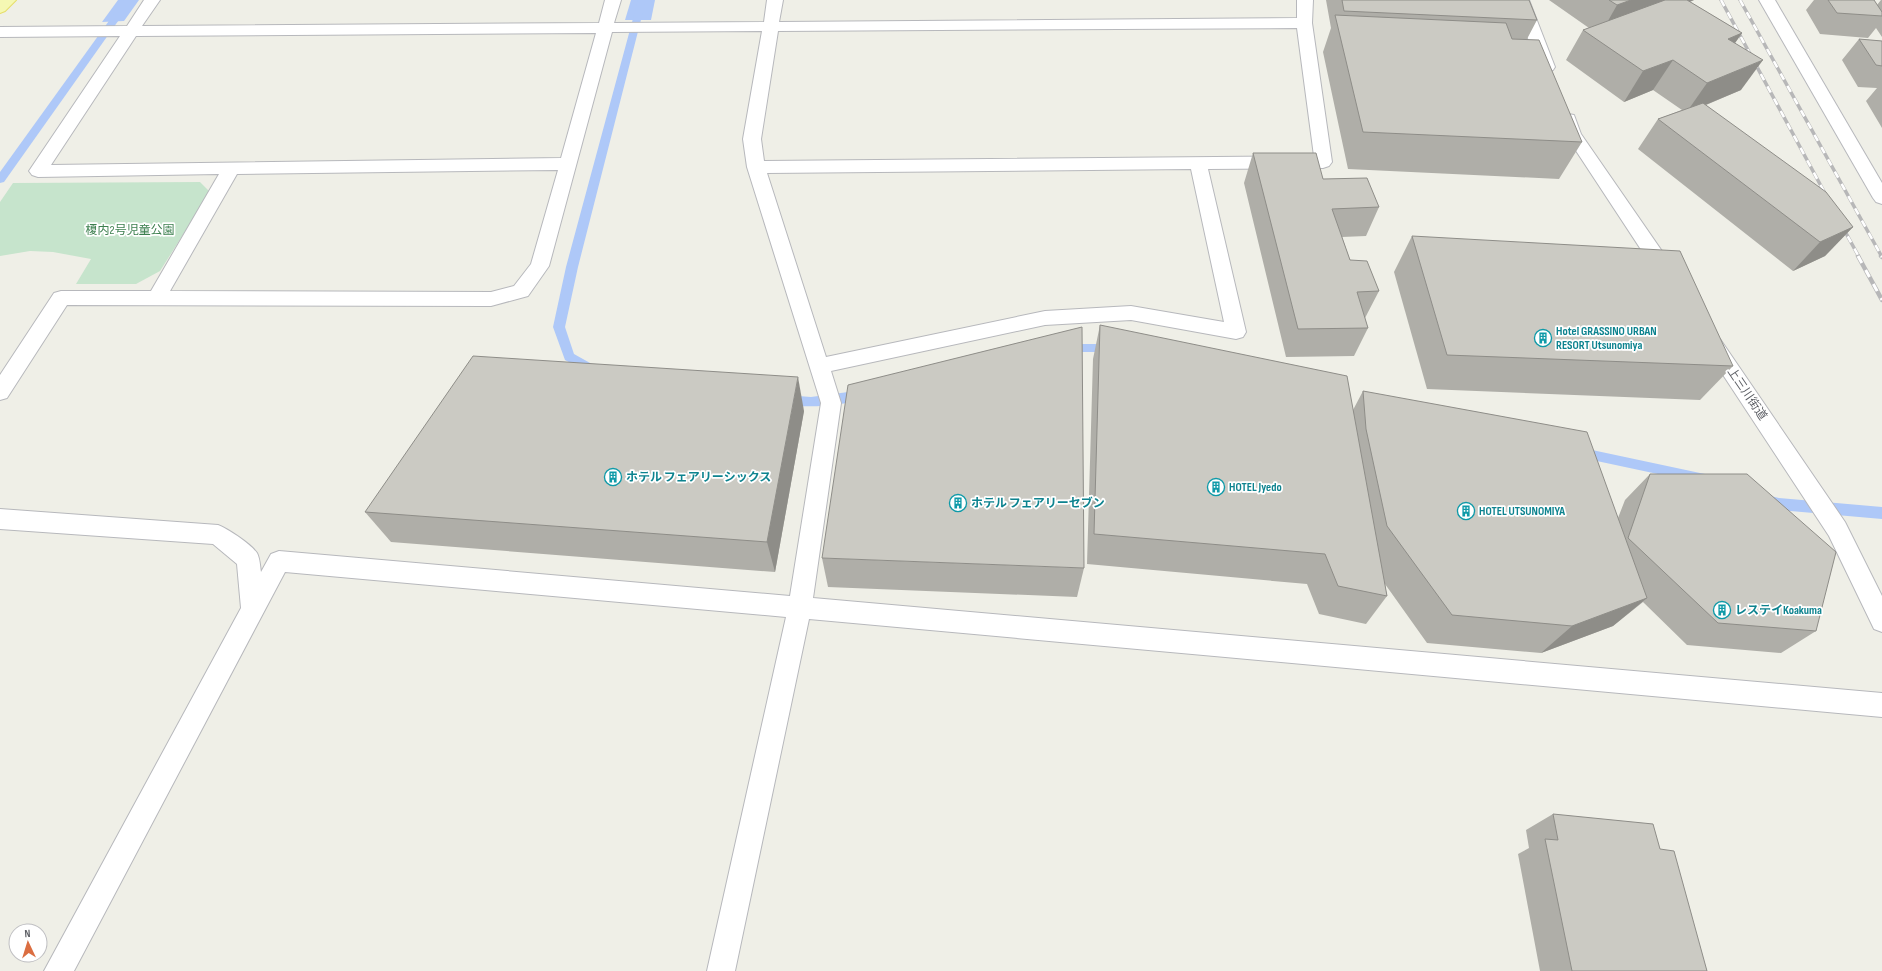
<svg xmlns="http://www.w3.org/2000/svg" width="1882" height="971" viewBox="0 0 1882 971" font-family="'Sofia Sans Condensed','Noto Sans JP',sans-serif">
  <rect width="100%" height="100%" fill="#efefe7"/>
  <polygon fill="#c6e4cc" points="200,182 210,192 160,271 136,284 76,284 91,259 53,252 30,251 0,256 0,202 13,183"/>
  <g fill="#aec8f8">
    <polygon points="118,0 139,0 124,21 102,22"/>
    <polygon points="631,0 655,0 651,20 625,20"/>
  </g>
  <g fill="none" stroke-linecap="round" stroke-linejoin="round">
    <g fill="#aec8f8" fill-rule="evenodd">
      <polygon points="124,0 133,0 4,182 0,183 0,172"/>
      <polygon points="638,0 646,0 578,267 565,327 574,354 599,368 601,371 599,374 595,376 565,360 553,327 566,267"/>
      <polygon points="1065,344 1113,344 1117,345 1119,348 1117,351 1113,352 1065,352 1061,351 1059,348 1061,345"/>
      <path d="M863,390L867,392L869,395L867,398C847,405 801,410 781,403L779,400L781,397L785,395L811,397Z"/>
      <polygon points="1578,447 1700,473 1705,474 1706,478 1705,482 1700,483 1578,457 1574,456 1572,452 1574,448"/>
      <polygon points="1766,495 1779,498 1882,507 1882,519 1779,510 1761,504 1759,500 1761,496"/>
    </g>
    <g stroke="#b7b8bc" stroke-width="2">
      <g id="minor">
        <path d="M144,0H160L142,26L599,23L605,0H621L614,23L764,22L767,0H783L779,22L1297,18V0H1313L1312,23L1332,162L1329,166L1323,168L1208,169L1246,332L1243,337L1236,339L1131,320L1045,325L831,371L841,403L813,598L1882,693V717L809,619L735,971H707L786,617L285,572L74,971H44L241,608L237,564L213,544L0,529V509L218,525C228,529 251,544 257,553C260,559 260,566 261,572L271,554L279,551L790,596L821,403L747,167L743,139L762,31L612,32L549,266L528,296L491,306L67,305L7,398L0,400V375L54,293L61,291H151L219,174L38,177L32,175L29,171L120,36L0,37V27L127,26ZM1297,28L1314,156L764,161L761,139L778,31ZM596,33L561,158L51,165L136,36ZM1191,169L1224,322L1131,306L1045,311L826,357L767,173ZM558,170L531,264L514,286L491,292L170,291L237,174Z"/>
        <polygon points="1513,0 1529,0 1555,67 1553,70 1547,72 1541,70 1539,67"/>
        <polygon points="1759,0 1775,0 1882,183 1882,204 1876,202 1873,198"/>
        <polygon points="1568,114 1574,115 1581,134 1675,270 1677,275 1675,280 1668,282 1661,280 1565,134 1560,119 1562,115"/>
        <polygon points="1713,336 1720,339 1845,522 1882,596 1882,632 1874,629 1829,536 1706,349 1703,344 1706,339"/>
      </g>
    </g>
    <g stroke="#e6de69" stroke-width="2">
      <polygon id="major" points="0,0 16,0 5,11 0,13"/>
    </g>
    <use href="#minor" fill="#fff" fill-rule="evenodd"/>
    <use href="#major" fill="#f5f8b3" fill-rule="evenodd"/>
    <g stroke="#b7b7b8" stroke-width="3.5">
      <g id="rail-far1">
        <polyline points="1721,0 1828,199"/>
        <polyline points="1740,0 1882,257"/>
        <polyline points="1841,224 1859,257"/>
      </g>
    </g>
    <g stroke="#b7b7b8" stroke-width="4.5">
      <g id="rail">
        <polyline points="1858,256 1882,300"/>
        <polyline points="1881,256 1882,257"/>
      </g>
    </g>
    <use href="#rail-far1" stroke="#fff" stroke-width="2.5" stroke-dasharray="7" stroke-linecap="butt"/>
    <use href="#rail" stroke="#fff" stroke-width="3" stroke-dasharray="8" stroke-linecap="butt"/>
  </g>
  <g fill="#afaea8">
    <polygon points="1326,0 1529,0 1537,20 1527,39 1582,142 1559,179 1348,169 1323,52 1331,28"/>
    <polygon points="1549,0 1694,0 1690,2 1742,33 1735,43 1741,90 1706,105 1853,227 1825,256 1793,271 1638,149 1658,119 1682,110 1653,90 1624,102 1566,60 1583,30 1589,28"/>
    <polygon points="1814,0 1874,0 1877,5 1881,0 1882,0 1882,37 1876,28 1868,38 1820,34 1806,10"/>
    <polygon points="1859,39 1882,41 1882,128 1866,101 1877,88 1858,87 1842,60"/>
    <polygon points="1253,153 1379,207 1366,236 1342,237 1350,260 1379,291 1365,318 1368,328 1354,356 1286,357 1244,183"/>
    <polygon points="1412,236 1733,366 1700,400 1427,389 1394,272"/>
    <polygon points="1100,325 1353,410 1363,391 1618,518 1625,500 1650,474 1816,631 1781,653 1687,645 1643,602 1613,626 1541,653 1427,643 1385,584 1387,596 1366,624 1319,614 1307,584 1087,564 1093,359"/>
    <polygon points="804,411 775,572 391,542 365,512"/>
    <polygon points="822,558 1084,568 1077,597 828,587"/>
    <polygon points="1553,814 1660,849 1707,971 1540,971 1518,854 1529,848 1526,830"/>
  </g>
  <g fill="#8e8d88">
    <polygon points="1631,0 1694,0 1600,35 1617,5"/>
    <polygon points="1742,33 1721,63 1728,39"/>
    <polygon points="1673,60 1653,90 1624,102 1643,71"/>
    <polygon points="1763,60 1741,90 1686,113 1707,83"/>
    <polygon points="1853,227 1825,256 1793,271 1820,242"/>
    <polygon points="798,377 804,411 775,572 767,542"/>
    <polygon points="1647,598 1613,626 1541,653 1572,626"/>
  </g>
  <g fill="#cbcac3" stroke="#8e8d88">
    <polygon points="1342,0 1529,0 1537,20 1344,11"/>
    <polygon points="1609,0 1631,0 1617,5"/>
    <polygon points="1665,0 1687,0 1742,33 1728,39 1763,60 1707,83 1673,60 1643,71 1583,30"/>
    <polygon points="1828,0 1874,0 1882,12 1882,16 1837,13"/>
    <polygon points="1335,15 1506,23 1512,39 1539,40 1582,142 1363,132"/>
    <polygon points="1859,39 1882,41 1882,66 1876,65"/>
    <polygon points="1703,103 1826,192 1853,227 1820,242 1658,119"/>
    <polygon points="1253,153 1316,153 1323,179 1367,178 1379,207 1332,209 1350,260 1367,261 1379,291 1357,292 1368,328 1298,329"/>
    <polygon points="1412,236 1680,251 1733,366 1447,355"/>
    <polygon points="1100,325 1347,376 1387,596 1338,586 1325,554 1094,534"/>
    <polygon points="1082,327 1084,568 822,558 848,385"/>
    <polygon points="473,356 798,377 767,542 365,512"/>
    <polygon points="1363,391 1587,432 1647,598 1572,626 1452,615 1387,526 1366,429"/>
    <polygon points="1650,474 1747,474 1836,552 1816,631 1718,623 1628,538"/>
    <polygon points="1553,814 1653,824 1660,849 1674,851 1707,971 1572,971 1545,839 1558,840"/>
  </g>
  <defs>
    <g id="building-ring" transform="scale(0.9)"><circle r="9.5" fill="#fff" stroke="#0f9aa8" stroke-width="1.5"/><path d="M-4-6H4V6H1V3H-1V6H-4ZM-2.5-4.3h1.7v1.8h-1.7ZM.8-4.3h1.7v1.8H.8ZM-2.5-1h1.7V.8h-1.7ZM.8-1h1.7V.8H.8Z" fill="#0f9aa8"/></g>
  </defs>
  <g fill-rule="evenodd">
    <use href="#building-ring" x="1543" y="338"/>
    <use href="#building-ring" x="613" y="477"/>
    <use href="#building-ring" x="1216" y="487"/>
    <use href="#building-ring" x="958" y="503"/>
    <use href="#building-ring" x="1466" y="511"/>
    <use href="#building-ring" x="1722" y="610"/>
  </g>
  <g text-anchor="middle" dominant-baseline="central" stroke-width="3.5" stroke-linejoin="round" paint-order="stroke">
    <g font-size="12" fill="#3c7f4e" stroke="#fff">
      <text x="130" y="230">榎内2号児童公園</text>
    </g>
    <g font-size="12" font-weight="bold" fill="#0d838f" stroke="#fff" text-anchor="start">
      <text x="1556" y="331">Hotel GRASSINO URBAN<tspan x="1556" dy="14">RESORT Utsunomiya</tspan></text>
      <text x="626" y="477">ホテル フェアリーシックス</text>
      <text x="1229" y="487">HOTEL Jyedo</text>
      <text x="971" y="503">ホテル フェアリーセブン</text>
      <text x="1479" y="511">HOTEL UTSUNOMIYA</text>
      <text x="1735" y="610">レステイKoakuma</text>
    </g>
    <g font-size="12" fill="#5e6066" stroke="#fff">
      <text transform="translate(1747 394) rotate(56)">上三川街道</text>
    </g>
  </g>
  <g transform="translate(28 943) rotate(356)"><circle r="19" fill="#ffffff" stroke="#bfbfc2"/>
  <path d="M0-3L7 15L0 10L-7 15Z" fill="#db6e41"/>
  <text y="-6" font-size="11" font-weight="bold" text-anchor="middle" fill="#5e6066">N</text>
  </g>
</svg>
